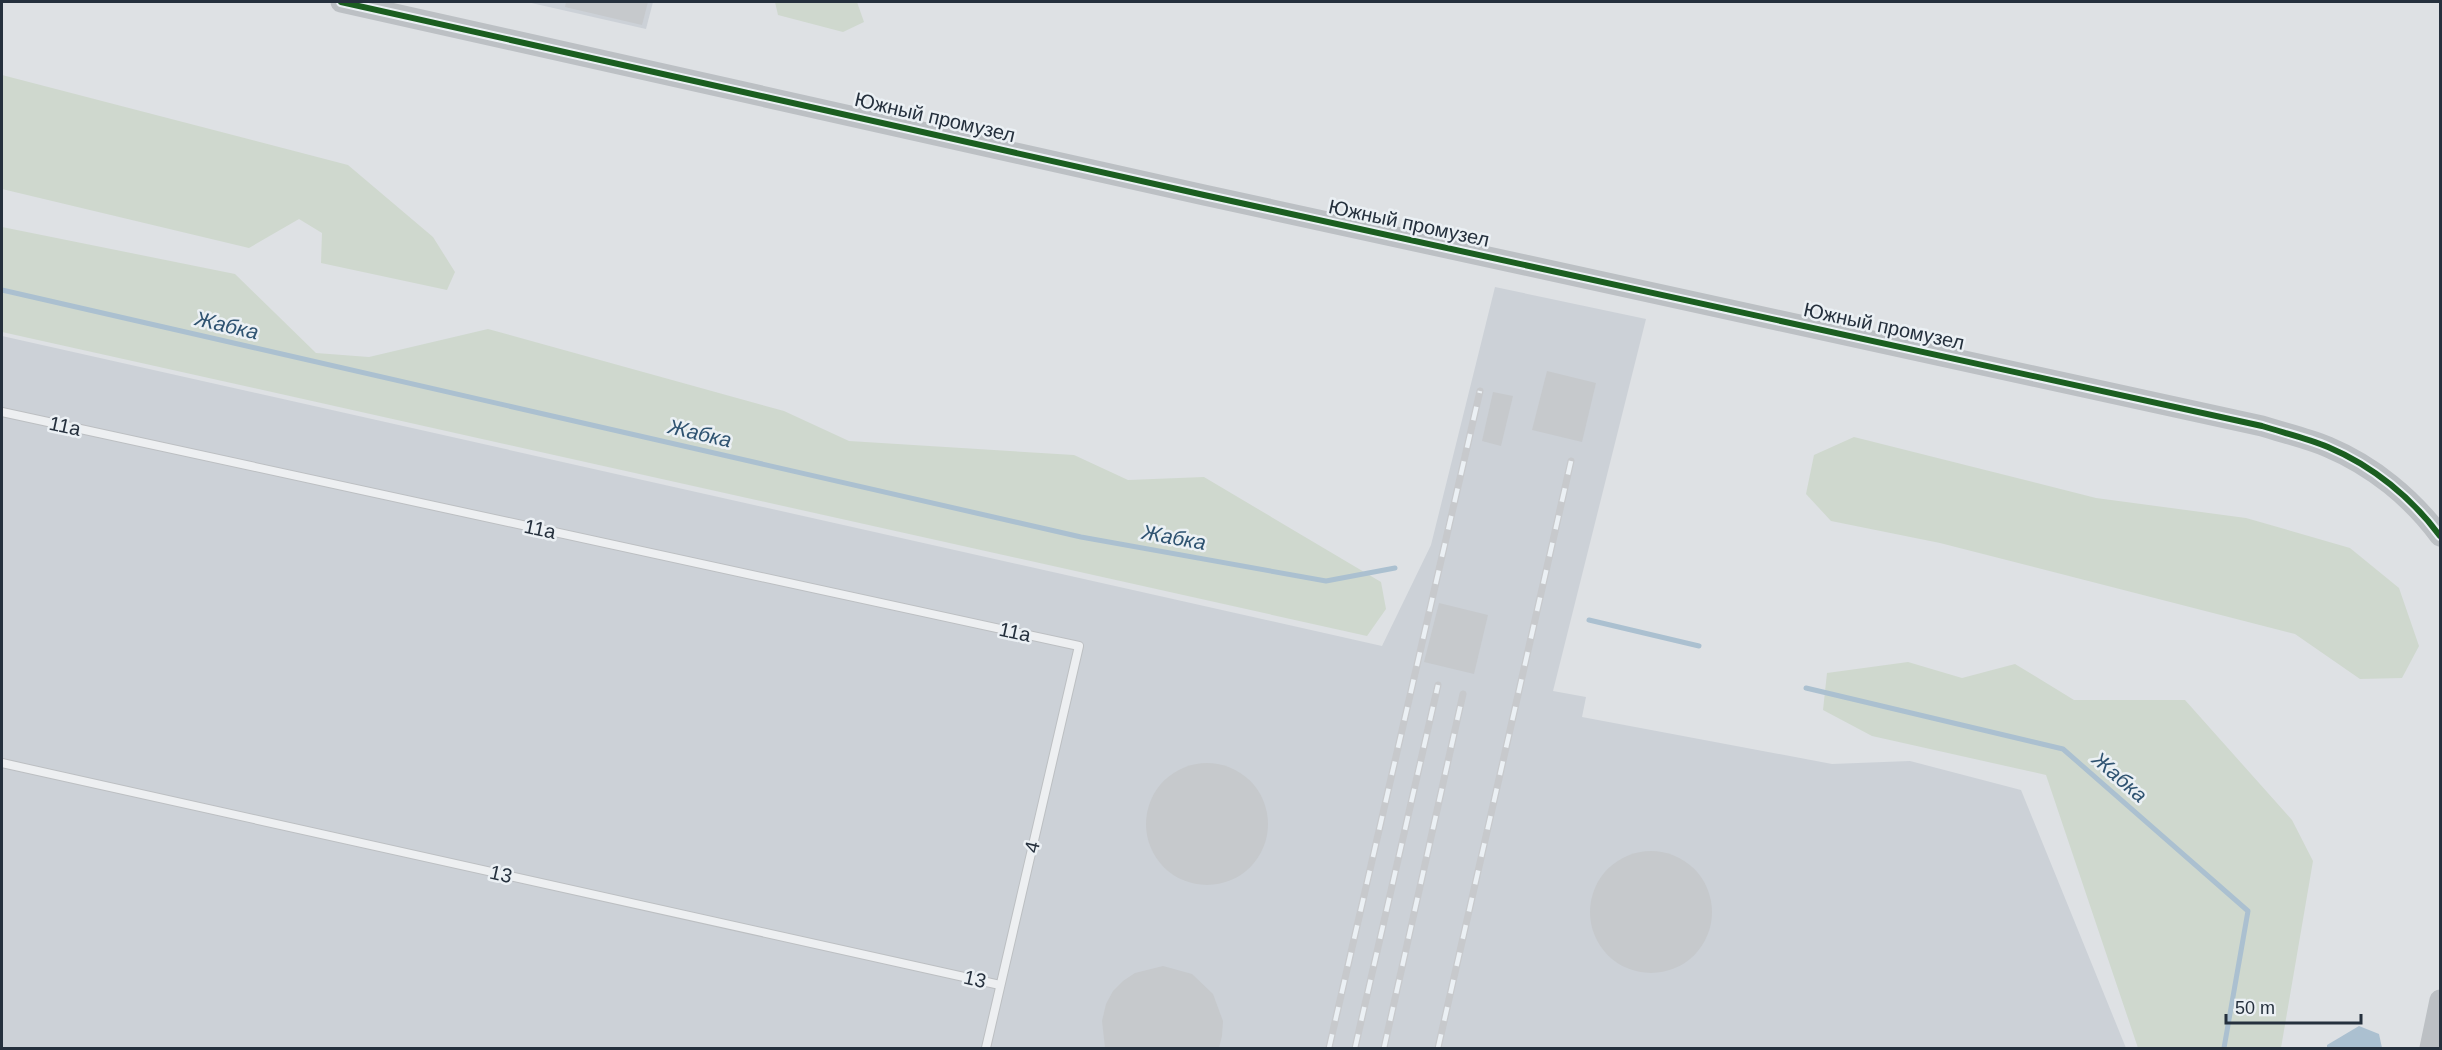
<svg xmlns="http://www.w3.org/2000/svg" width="2442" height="1050" viewBox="0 0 2442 1050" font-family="Arial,sans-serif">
  <rect width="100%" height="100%" fill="#dee1e4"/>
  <g fill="#ccd1d7">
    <polygon points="527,2 653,2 646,29"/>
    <polygon points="1495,287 1646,319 1553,691 1586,697 1582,717 1832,764 1910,761 2021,790 2126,1048 2,1048 2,336 1382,646 1431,545"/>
  </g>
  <g fill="#cfd8ce">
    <polygon points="775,2 857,2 864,22 843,32 778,15"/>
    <polygon points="2,75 348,165 433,237 455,272 447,290 321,263 322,233 299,219 249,248 2,189"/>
    <polygon points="2,227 235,274 316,353 369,357 488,329 784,411 849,441 1074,455 1128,480 1204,477 1381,582 1386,609 1367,636 2,332"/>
    <polygon points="1854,437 2096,498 2246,518 2350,548 2399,588 2419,646 2402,678 2360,679 2295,634 1940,543 1831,521 1806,494 1814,455"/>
    <polygon points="1908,662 1962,678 2015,664 2074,700 2185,700 2292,820 2313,861 2281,1048 2138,1048 2046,775 1872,736 1823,710 1827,673"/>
  </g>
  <polygon fill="#abc0d0" points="2359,1026 2379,1034 2382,1048 2327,1048 2327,1045"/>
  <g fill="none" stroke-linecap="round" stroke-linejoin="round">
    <g stroke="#abc0d0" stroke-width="5">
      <polyline points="2,290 1081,537 1326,581 1395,568"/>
      <polyline points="1589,620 1699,646"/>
      <polyline points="1806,688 2063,749 2248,911 2224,1048"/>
    </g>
  </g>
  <g fill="#c6c9cc">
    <polygon points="566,2 648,2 642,25 565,7"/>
    <polygon points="1547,371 1596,383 1582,442 1532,430"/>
    <polygon points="1493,392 1513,396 1501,446 1482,441"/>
    <polygon points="1439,603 1488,615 1474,674 1424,662"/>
    <circle cx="1207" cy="824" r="61"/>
    <circle cx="1651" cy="912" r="61"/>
    <polygon points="1163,966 1192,974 1213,994 1223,1021 1222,1036 1219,1048 1105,1048 1102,1021 1106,1004 1113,991 1123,981 1135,973"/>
  </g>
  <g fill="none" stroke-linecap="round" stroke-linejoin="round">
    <g stroke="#bcbfc2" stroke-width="10">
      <g id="lane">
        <polyline points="2,412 1079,646 986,1048"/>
        <polyline points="2,763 1000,985"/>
      </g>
    </g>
    <use href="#lane" stroke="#edeff1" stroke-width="8"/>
    <g stroke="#bcc0c4" stroke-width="21">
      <path d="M341,2L1204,195L2262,426C2284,433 2307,438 2328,447C2373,466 2412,498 2440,536"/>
      <polyline points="2430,1048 2440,1000"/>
    </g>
    <g stroke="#c7c9cc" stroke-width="7">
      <g id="rail">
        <polyline points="1329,1048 1480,391"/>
        <polyline points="1355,1048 1438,685"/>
        <polyline points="1384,1048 1463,694"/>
        <polyline points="1438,1048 1571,461"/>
      </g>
    </g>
    <use href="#rail" stroke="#ebf0f4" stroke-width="4.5" stroke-dasharray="14" stroke-linecap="butt"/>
    <g stroke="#ebf0f4" stroke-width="10">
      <path id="cycleway" d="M341,2L1204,195L2262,426C2284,433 2307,438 2328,447C2373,466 2412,498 2440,536"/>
    </g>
    <use href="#cycleway" stroke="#1b5e20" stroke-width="6"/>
  </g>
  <g text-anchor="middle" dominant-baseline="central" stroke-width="5" stroke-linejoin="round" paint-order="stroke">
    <g font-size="20" fill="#25303d" stroke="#ebf0f4">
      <text transform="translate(935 117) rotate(13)">Южный промузел</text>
      <text transform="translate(1409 223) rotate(12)">Южный промузел</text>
      <text transform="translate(1884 326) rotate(12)">Южный промузел</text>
      <text transform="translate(65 426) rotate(12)">11a</text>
      <text transform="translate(540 529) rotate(12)">11a</text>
      <text transform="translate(1015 632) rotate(12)">11a</text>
      <text transform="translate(1032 847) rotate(-77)">4</text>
      <text transform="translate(501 874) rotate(13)">13</text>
      <text transform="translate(975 979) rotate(13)">13</text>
    </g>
    <g font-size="21" font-style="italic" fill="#2f5371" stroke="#ebf0f4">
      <text transform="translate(227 325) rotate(13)">Жабка</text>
      <text transform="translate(700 433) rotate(13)">Жабка</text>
      <text transform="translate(1174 537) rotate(10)">Жабка</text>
      <text transform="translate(2120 777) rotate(41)">Жабка</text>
    </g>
  </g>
  <rect width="2442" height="1050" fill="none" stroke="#25303d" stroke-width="6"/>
  <path d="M2226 1014v9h135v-9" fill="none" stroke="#25303d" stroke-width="3"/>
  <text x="2235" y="1014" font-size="18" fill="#25303d" stroke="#ebf0f4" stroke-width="4.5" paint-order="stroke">50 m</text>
</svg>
